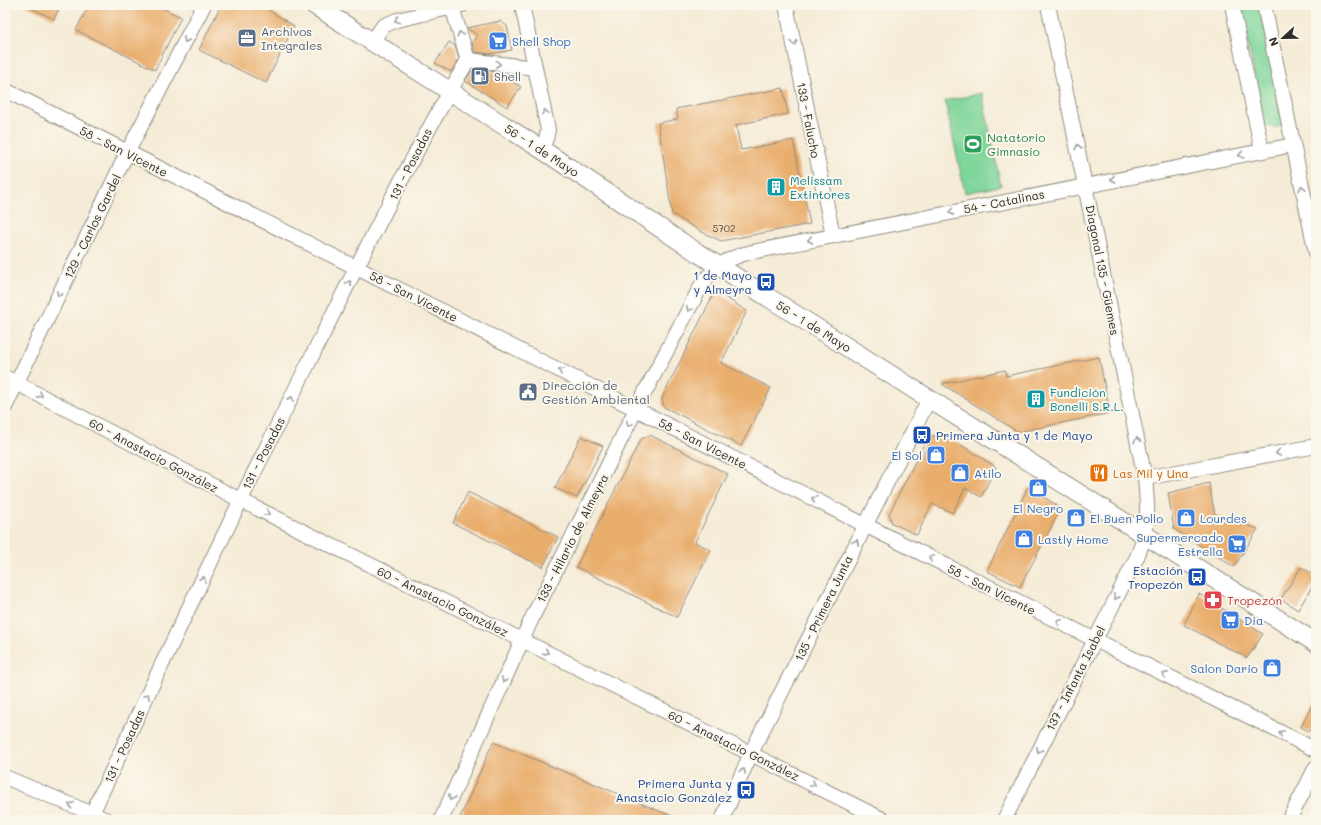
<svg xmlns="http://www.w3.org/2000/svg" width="1321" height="825" viewBox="0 0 1321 825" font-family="Mali,sans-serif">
  <rect width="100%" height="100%" fill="#fbf7ec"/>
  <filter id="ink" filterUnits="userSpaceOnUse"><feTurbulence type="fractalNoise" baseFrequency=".025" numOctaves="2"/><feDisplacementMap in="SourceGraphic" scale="8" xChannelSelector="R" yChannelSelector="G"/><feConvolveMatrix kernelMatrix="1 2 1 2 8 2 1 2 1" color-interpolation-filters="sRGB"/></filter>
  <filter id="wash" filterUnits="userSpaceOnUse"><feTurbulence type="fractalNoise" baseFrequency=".012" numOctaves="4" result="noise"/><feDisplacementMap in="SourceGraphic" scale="16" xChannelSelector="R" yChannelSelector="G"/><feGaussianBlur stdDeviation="0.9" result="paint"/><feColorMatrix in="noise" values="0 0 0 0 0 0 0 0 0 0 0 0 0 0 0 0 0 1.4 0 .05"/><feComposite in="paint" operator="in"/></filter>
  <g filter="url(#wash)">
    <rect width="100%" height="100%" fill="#f5ecd7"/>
    <g fill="#7fd69a" stroke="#558062">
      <polygon points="1240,5 1260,5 1284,123 1276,128 1265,126"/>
      <polygon points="982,93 1001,186 965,193 945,101"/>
    </g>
    <g id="blocks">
      <g fill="#e9ad6c">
        <polygon points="25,5 61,5 54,19"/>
        <polygon points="89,5 156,5 181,17 155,70 76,30"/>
        <polygon points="221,5 261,5 294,26 266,83 199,50"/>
        <polygon points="500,21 507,26 512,50 490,54 475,52 472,43 477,35 467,28"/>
        <polygon points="449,42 455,46 459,59 451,72 435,63"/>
        <polygon points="473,69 497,72 521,87 507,107 465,81"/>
        <polygon points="783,88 788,114 736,125 741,150 793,140 810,224 721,241 700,231 672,214 658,123 678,119 676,109"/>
        <polygon points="715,291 747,311 721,363 771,388 741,446 664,407 662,398"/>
        <polygon points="1099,357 1110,413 1018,432 942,384 1005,370 1006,376"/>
        <polygon points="942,433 996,467 981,497 965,488 953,513 932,504 917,535 892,523 889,514 927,438"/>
        <polygon points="650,435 728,474 695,542 711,550 677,617 576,567 641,439"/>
        <polygon points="581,436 603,446 577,498 555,488"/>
        <polygon points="1209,483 1215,515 1258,529 1234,567 1174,529 1168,493"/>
        <polygon points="1028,487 1061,508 1020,587 987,571"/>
        <polygon points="468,492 558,537 543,567 453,523"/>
        <polygon points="1301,567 1316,576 1316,580 1298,610 1281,599"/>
        <polygon points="1199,594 1263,634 1247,658 1184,625"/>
        <polygon points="1316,697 1316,728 1308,731 1301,727"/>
        <polygon points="493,742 681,820 459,820"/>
      </g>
    </g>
  </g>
  <g filter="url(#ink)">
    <use href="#blocks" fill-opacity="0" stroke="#908c81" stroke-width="1"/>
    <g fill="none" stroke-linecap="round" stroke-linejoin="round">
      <g stroke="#908c81" stroke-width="16">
        <g id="minor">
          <polyline points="522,5 548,130 546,139 541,149"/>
          <polyline points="786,5 833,236"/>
          <polyline points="1232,5 1262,151"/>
          <polyline points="1264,5 1316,253"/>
          <polyline points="452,7 468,60"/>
          <polyline points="372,42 383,26 397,20 462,5"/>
          <polyline points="5,90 865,525 1316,750"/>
          <polyline points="5,377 240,500 884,820"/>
          <polyline points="5,407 127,153 204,5"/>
          <polyline points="1145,478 1316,446"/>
          <polyline points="5,777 107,820"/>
          <path d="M89,820C161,665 234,511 311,358C361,258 411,157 468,60L535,68"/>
          <path d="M441,820L533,616L636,409L701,286C714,266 729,257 752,252L1293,145"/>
          <polyline points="722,820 751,753 929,399"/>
          <path d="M1004,820L1137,557C1150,526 1148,511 1145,478L1048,5"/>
          <polyline points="1289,820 1316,767"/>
        </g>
      </g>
      <g stroke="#908c81" stroke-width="20">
        <polyline id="major" points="314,5 541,149 698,253 1316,643"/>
      </g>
      <use href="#minor" stroke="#fff" stroke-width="14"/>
      <use href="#major" stroke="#fff" stroke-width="18"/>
    </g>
    <defs><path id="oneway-chevron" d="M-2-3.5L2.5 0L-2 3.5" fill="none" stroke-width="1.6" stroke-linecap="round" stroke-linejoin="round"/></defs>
    <g stroke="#a0a0a0">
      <use href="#oneway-chevron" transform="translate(397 20) rotate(161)"/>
      <use href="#oneway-chevron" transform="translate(460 34) rotate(-107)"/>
      <use href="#oneway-chevron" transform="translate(186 40) rotate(117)"/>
      <use href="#oneway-chevron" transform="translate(794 43) rotate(79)"/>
      <use href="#oneway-chevron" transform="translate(498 64) rotate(7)"/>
      <use href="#oneway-chevron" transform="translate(545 112) rotate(-101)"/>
      <use href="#oneway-chevron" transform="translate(1078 147) rotate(-102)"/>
      <use href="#oneway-chevron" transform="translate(1241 155) rotate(169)"/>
      <use href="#oneway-chevron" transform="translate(1113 179) rotate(169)"/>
      <use href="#oneway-chevron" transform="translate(1302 188) rotate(-102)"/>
      <use href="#oneway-chevron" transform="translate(951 212) rotate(169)"/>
      <use href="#oneway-chevron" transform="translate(810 240) rotate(169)"/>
      <use href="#oneway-chevron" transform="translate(349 283) rotate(-63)"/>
      <use href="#oneway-chevron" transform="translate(59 294) rotate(116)"/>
      <use href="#oneway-chevron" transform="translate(689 309) rotate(118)"/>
      <use href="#oneway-chevron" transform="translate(561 371) rotate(-153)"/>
      <use href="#oneway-chevron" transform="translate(40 395) rotate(28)"/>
      <use href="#oneway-chevron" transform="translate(291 399) rotate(-63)"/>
      <use href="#oneway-chevron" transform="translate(629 424) rotate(117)"/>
      <use href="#oneway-chevron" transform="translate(1137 440) rotate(-101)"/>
      <use href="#oneway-chevron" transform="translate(1278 453) rotate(170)"/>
      <use href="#oneway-chevron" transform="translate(814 499) rotate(-153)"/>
      <use href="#oneway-chevron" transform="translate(267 513) rotate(26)"/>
      <use href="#oneway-chevron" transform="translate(856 542) rotate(-64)"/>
      <use href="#oneway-chevron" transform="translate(931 558) rotate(-153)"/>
      <use href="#oneway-chevron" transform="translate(203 579) rotate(-65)"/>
      <use href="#oneway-chevron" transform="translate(1116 597) rotate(117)"/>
      <use href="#oneway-chevron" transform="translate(1059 622) rotate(-153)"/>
      <use href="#oneway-chevron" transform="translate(546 652) rotate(26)"/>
      <use href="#oneway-chevron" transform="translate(1165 675) rotate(-153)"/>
      <use href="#oneway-chevron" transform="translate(504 680) rotate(114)"/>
      <use href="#oneway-chevron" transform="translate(147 696) rotate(-65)"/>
      <use href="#oneway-chevron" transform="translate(1281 733) rotate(-153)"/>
      <use href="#oneway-chevron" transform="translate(1039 750) rotate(117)"/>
      <use href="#oneway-chevron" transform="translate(743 771) rotate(-66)"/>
      <use href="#oneway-chevron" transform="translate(813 784) rotate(27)"/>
      <use href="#oneway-chevron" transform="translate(451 798) rotate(114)"/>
      <use href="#oneway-chevron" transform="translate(71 805) rotate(-157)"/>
    </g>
  </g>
  <defs>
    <g id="office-square" transform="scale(1)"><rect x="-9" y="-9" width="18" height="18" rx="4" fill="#5c6f8a" stroke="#fbf7ec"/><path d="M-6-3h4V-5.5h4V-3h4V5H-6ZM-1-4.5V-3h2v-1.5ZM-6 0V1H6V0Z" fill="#fff"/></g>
    <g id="supermarket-square" transform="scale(1)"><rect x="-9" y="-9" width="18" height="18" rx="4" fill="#3f7fe0" stroke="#fbf7ec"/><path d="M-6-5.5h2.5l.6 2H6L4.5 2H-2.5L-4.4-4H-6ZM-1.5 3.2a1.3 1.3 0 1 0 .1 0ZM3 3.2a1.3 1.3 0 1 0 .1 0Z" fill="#fff"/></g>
    <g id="fuel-square" transform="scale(1)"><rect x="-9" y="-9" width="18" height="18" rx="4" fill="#5c6f8a" stroke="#fbf7ec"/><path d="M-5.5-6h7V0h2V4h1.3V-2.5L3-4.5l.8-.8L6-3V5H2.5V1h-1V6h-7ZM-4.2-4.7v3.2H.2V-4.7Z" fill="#fff"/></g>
    <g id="stadium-square" transform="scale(1)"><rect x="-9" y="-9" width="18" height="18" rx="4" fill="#2e9e5b" stroke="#fbf7ec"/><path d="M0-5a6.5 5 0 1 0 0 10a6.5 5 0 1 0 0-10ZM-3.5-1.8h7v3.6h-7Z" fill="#fff"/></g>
    <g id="building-square" transform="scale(1)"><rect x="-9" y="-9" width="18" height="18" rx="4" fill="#0f9aa8" stroke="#fbf7ec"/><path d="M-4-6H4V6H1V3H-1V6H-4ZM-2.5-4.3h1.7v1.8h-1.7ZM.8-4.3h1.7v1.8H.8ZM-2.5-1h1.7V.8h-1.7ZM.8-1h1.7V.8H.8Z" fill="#fff"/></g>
    <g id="bus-square" transform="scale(1)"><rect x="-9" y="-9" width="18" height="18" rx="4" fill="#1a4fb4" stroke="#fbf7ec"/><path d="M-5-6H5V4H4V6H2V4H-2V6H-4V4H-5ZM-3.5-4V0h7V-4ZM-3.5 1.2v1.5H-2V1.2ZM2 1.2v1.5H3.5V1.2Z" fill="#fff"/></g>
    <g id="civic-square" transform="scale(1)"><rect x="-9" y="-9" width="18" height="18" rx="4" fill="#5c6f8a" stroke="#fbf7ec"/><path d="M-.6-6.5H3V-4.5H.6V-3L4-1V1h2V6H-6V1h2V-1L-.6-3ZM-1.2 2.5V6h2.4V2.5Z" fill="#fff"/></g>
    <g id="shop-square" transform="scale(1)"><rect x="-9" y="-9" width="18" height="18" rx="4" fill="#3f7fe0" stroke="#fbf7ec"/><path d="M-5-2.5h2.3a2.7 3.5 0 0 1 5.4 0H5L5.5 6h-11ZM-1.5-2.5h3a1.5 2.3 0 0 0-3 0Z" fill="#fff"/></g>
    <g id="restaurant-square" transform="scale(1)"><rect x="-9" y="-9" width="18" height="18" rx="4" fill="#e8710a" stroke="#fbf7ec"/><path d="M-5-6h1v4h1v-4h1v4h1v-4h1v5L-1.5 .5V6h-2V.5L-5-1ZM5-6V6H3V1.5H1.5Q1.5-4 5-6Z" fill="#fff"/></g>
    <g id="pharmacy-square" transform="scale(1)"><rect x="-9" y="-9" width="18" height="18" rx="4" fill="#e0444e" stroke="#fbf7ec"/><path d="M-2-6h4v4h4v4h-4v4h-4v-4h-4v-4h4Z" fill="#fff"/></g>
  </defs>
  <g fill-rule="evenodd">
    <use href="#office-square" x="247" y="38"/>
    <use href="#supermarket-square" x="498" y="41"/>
    <use href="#fuel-square" x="480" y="76"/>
    <use href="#stadium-square" x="973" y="144"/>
    <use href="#building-square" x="776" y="187"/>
    <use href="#bus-square" x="766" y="282"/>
    <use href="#civic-square" x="528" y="392"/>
    <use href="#building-square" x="1036" y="399"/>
    <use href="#bus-square" x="922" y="435"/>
    <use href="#shop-square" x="936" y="455"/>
    <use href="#shop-square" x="960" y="473"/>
    <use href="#restaurant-square" x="1099" y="473"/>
    <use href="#shop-square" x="1038" y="488"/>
    <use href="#shop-square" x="1076" y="518"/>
    <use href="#shop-square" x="1186" y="518"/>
    <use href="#shop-square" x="1024" y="539"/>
    <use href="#supermarket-square" x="1237" y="544"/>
    <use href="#bus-square" x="1197" y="577"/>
    <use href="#pharmacy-square" x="1213" y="600"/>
    <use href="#supermarket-square" x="1230" y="620"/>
    <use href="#shop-square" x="1272" y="668"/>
    <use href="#bus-square" x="746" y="790"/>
  </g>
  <g text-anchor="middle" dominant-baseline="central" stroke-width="4" stroke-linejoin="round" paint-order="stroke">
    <g font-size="10" fill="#5a4c3b">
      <text x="724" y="228">5702</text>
    </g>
    <g font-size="12" fill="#4e5e75" stroke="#fbf7ec" text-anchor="start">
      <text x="261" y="31">Archivos<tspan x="261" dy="14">Integrales</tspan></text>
      <text x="494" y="76">Shell</text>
      <text x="542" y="385">Dirección de<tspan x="542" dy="14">Gestión Ambiental</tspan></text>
    </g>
    <g font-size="12" fill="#366cbe" stroke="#fbf7ec" text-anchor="start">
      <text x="512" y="41">Shell Shop</text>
      <text x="922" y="455" text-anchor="end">El Sol</text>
      <text x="974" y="473">Atilo</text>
      <text x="1038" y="508" text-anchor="middle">El Negro</text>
      <text x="1090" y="518">El Buen Pollo</text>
      <text x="1200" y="518">Lourdes</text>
      <text x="1223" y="537" text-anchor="end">Supermercado<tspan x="1223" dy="14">Estrella</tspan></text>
      <text x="1038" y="539">Lastly Home</text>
      <text x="1244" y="620">Dia</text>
      <text x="1258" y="668" text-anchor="end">Salon Dario</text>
    </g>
    <g font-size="12" fill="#2b2b2b" stroke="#fbf7ec">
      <text transform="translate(809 120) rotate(79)">133 - Falucho</text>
      <text transform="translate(542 150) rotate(33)">56 - 1 de Mayo</text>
      <text transform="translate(124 151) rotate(27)">58 - San Vicente</text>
      <text transform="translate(410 164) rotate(-63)">131 - Posadas</text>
      <text transform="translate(1004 201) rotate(-11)">54 - Catalinas</text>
      <text transform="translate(92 226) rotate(-64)">129 - Carlos Gardel</text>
      <text transform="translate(1103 270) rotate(79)">Diagonal 135 - Güemes</text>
      <text transform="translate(414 296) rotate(27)">58 - San Vicente</text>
      <text transform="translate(814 326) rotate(32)">56 - 1 de Mayo</text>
      <text transform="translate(703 443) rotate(27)">58 - San Vicente</text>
      <text transform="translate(263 453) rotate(-63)">131 - Posadas</text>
      <text transform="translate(154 455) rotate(28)">60 - Anastacio González</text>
      <text transform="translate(572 538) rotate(-63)">133 - Hilario de Almeyra</text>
      <text transform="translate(992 589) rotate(27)">58 - San Vicente</text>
      <text transform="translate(443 601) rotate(26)">60 - Anastacio González</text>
      <text transform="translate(823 608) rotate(-64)">135 - Primera Junta</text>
      <text transform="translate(1075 678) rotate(-63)">137 - Infanta Isabel</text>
      <text transform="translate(734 745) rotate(26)">60 - Anastacio González</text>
      <text transform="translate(124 746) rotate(-65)">131 - Posadas</text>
    </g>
    <g font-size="12" fill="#27864d" stroke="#fbf7ec" text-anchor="start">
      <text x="987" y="137">Natatorio<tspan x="987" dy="14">Gimnasio</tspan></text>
    </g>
    <g font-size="12" fill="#0d838f" stroke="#fbf7ec" text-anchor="start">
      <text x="790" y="180">Melissam<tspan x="790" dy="14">Extintores</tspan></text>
      <text x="1050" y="392">Fundición<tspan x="1050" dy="14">Bonelli S.R.L.</tspan></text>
    </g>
    <g font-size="12" fill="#164399" stroke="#fbf7ec" text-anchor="end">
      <text x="752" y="275">1 de Mayo<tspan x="752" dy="14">y Almeyra</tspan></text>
      <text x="936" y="435" text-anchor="start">Primera Junta y 1 de Mayo</text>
      <text x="1183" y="570">Estación<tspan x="1183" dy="14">Tropezón</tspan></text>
      <text x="732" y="783">Primera Junta y<tspan x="732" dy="14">Anastacio González</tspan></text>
    </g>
    <g font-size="12" fill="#c56008" stroke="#fbf7ec" text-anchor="start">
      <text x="1113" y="473">Las Mil y Una</text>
    </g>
    <g font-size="12" fill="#be3a42" stroke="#fbf7ec" text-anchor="start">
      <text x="1227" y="600">Tropezón</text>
    </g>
  </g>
  <rect width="1321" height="825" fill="none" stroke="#fbf7ec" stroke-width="20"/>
  <g transform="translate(1283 38) rotate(248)" stroke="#fbf7ec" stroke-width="3" paint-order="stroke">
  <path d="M0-3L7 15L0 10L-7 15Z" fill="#2b2b2b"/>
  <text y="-6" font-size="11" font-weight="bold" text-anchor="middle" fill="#2b2b2b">N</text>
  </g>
</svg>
